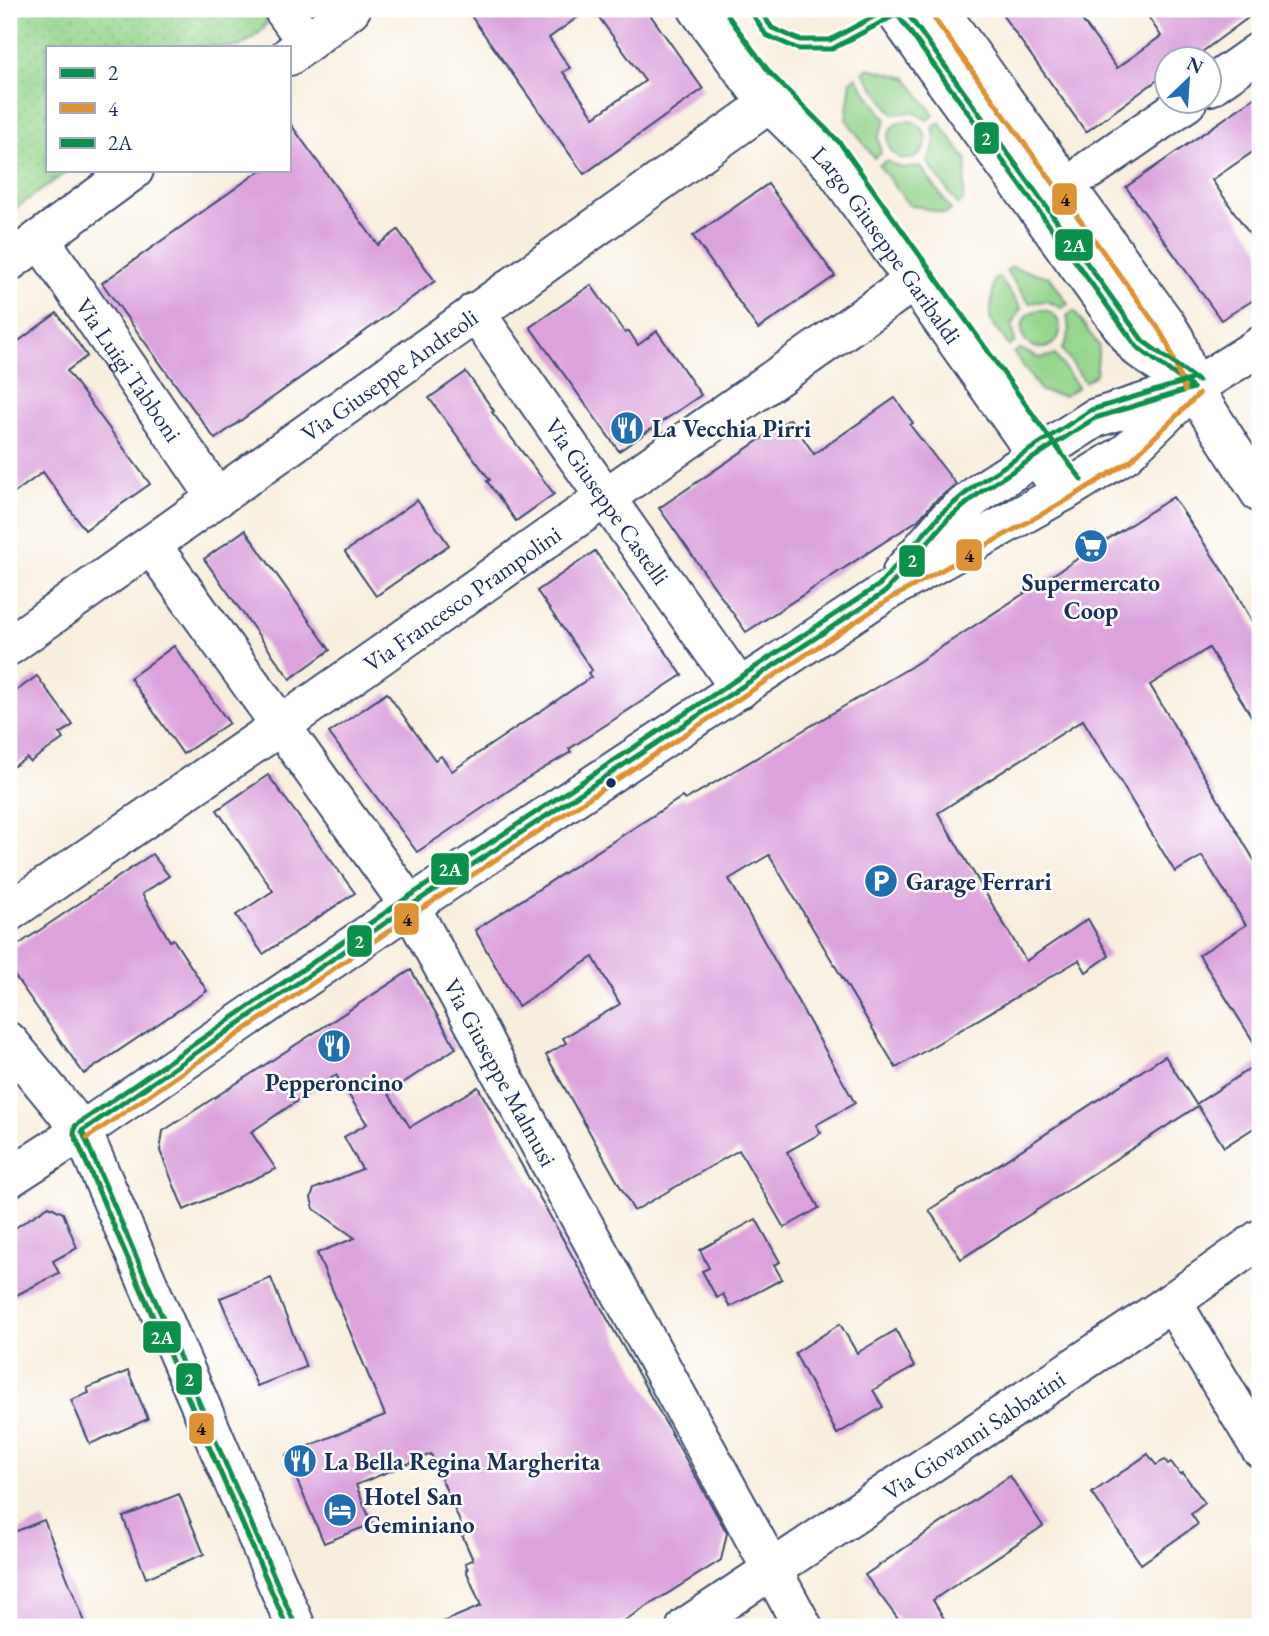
<svg xmlns="http://www.w3.org/2000/svg" width="1269" height="1636" viewBox="0 0 1269 1636" font-family="'EB Garamond',serif">
  <defs>
    <pattern id="park-dots" width="8" height="8" patternUnits="userSpaceOnUse" patternTransform="scale(1.75)"><rect width="8" height="8" fill="#95d68d"/><path d="M2 2h.1M6 6h.1" fill="none" stroke="#80b87c" stroke-width="1.8" stroke-linecap="round"/></pattern>
  </defs>
  <rect width="100%" height="100%" fill="#fff"/>
  <filter id="ink" filterUnits="userSpaceOnUse"><feTurbulence type="fractalNoise" baseFrequency=".0143" numOctaves="2"/><feDisplacementMap in="SourceGraphic" scale="14" xChannelSelector="R" yChannelSelector="G"/><feConvolveMatrix kernelMatrix="1 2 1 2 8 2 1 2 1" color-interpolation-filters="sRGB"/></filter>
  <filter id="wash" filterUnits="userSpaceOnUse"><feTurbulence type="fractalNoise" baseFrequency=".00686" numOctaves="4" result="noise"/><feDisplacementMap in="SourceGraphic" scale="28" xChannelSelector="R" yChannelSelector="G"/><feGaussianBlur stdDeviation="1.57" result="paint"/><feColorMatrix in="noise" values="0 0 0 0 0 0 0 0 0 0 0 0 0 0 0 0 0 1.4 0 .05"/><feComposite in="paint" operator="in"/></filter>
  <g filter="url(#wash)">
    <rect width="100%" height="100%" fill="#f8eedd"/>
    <g fill="#95d68d" stroke="#588276" stroke-width="2">
      <polygon points="868,68 907,78 934,115 928,120 913,112 893,114 863,72"/>
      <polygon points="856,77 886,120 878,137 881,153 874,158 846,119 851,81"/>
      <circle cx="907" cy="140" r="19"/>
      <path d="M940,123L967,161L963,201L958,205L927,161C934,149 937,142 933,127Z"/>
      <path d="M887,161C899,168 906,170 920,166L951,210L945,214L908,204L879,165Z"/>
      <polygon points="1011,267 1050,277 1068,304 1062,308 1047,301 1029,303 1006,271"/>
      <polygon points="999,277 1021,308 1012,326 1015,342 1009,346 990,319 994,280"/>
      <circle cx="1041" cy="329" r="19"/>
      <path d="M1074,311L1099,346L1096,374L1085,382L1062,349C1070,337 1070,330 1067,316Z"/>
      <polygon points="1020,349 1039,358 1055,355 1078,387 1064,396 1041,391 1014,353"/>
    </g>
    <path fill="url(#park-dots)" stroke="#588276" stroke-width="2" d="M9,9H268C269,32 256,35 239,47H47V170H69L9,213Z"/>
    <g id="blocks">
      <g fill="#dba2dd">
        <polygon points="466,9 589,9 549,38 570,68 563,72 594,117 645,81 593,9 646,9 703,89 584,174"/>
        <polygon points="998,9 1074,9 1117,68 1161,36 1143,9 1260,9 1191,60 1167,60 1167,73 1086,132"/>
        <polygon points="1260,94 1260,147 1212,180 1260,249 1260,296 1221,320 1126,187"/>
        <polygon points="289,122 378,245 398,230 435,281 215,439 102,283 261,170 289,170"/>
        <polygon points="768,184 835,276 758,329 693,236"/>
        <polygon points="591,285 625,333 629,331 638,345 657,331 701,395 619,451 530,327"/>
        <polygon points="57,313 87,356 67,371 150,484 85,530 43,472 9,497 9,348"/>
        <polygon points="466,372 494,411 492,412 554,494 516,521 487,481 490,480 429,398"/>
        <polygon points="895,398 913,423 910,425 956,484 934,502 918,520 746,632 659,508 790,419 814,454"/>
        <polygon points="1173,497 1232,585 1260,636 1260,730 1209,648 1150,685 1260,870 1260,1052 1199,955 1246,925 1202,856 1175,872 1083,720 938,813 1026,961 1088,919 1109,956 1086,972 1079,960 896,1068 769,855 729,879 855,1103 816,1125 821,1133 787,1152 819,1208 784,1228 739,1150 634,1211 546,1055 566,1043 563,1038 620,1004 593,957 518,1006 475,930 682,797 685,800 909,668"/>
        <polygon points="417,500 449,545 376,596 345,552"/>
        <polygon points="245,530 330,650 290,679 204,559"/>
        <polygon points="595,551 682,675 569,749 571,752 526,779 417,852 329,733 387,693 435,760 441,756 452,771 591,677 588,673 592,670 537,591"/>
        <polygon points="174,646 229,723 183,754 130,678"/>
        <polygon points="37,676 73,725 60,734 63,739 30,762 27,758 9,769 9,696"/>
        <polygon points="268,775 355,893 263,954 236,915 273,891 217,810"/>
        <polygon points="152,854 169,876 142,894 170,941 173,939 207,991 84,1074 9,968 9,951"/>
        <polygon points="411,970 456,1048 388,1093 410,1127 478,1087 727,1533 721,1560 614,1627 431,1627 481,1606 466,1570 468,1569 465,1563 473,1560 462,1535 465,1534 431,1454 356,1485 372,1524 324,1543 286,1455 385,1415 317,1253 355,1238 314,1209 311,1198 314,1189 362,1169 344,1137 367,1124 336,1075 251,1132 276,1169 184,1210 160,1151 163,1131"/>
        <polygon points="1165,1056 1196,1104 1260,1062 1260,1124 1224,1147 1198,1106 961,1259 929,1210"/>
        <polygon points="49,1206 63,1213 77,1248 53,1261 59,1273 9,1299 9,1232"/>
        <polygon points="756,1219 780,1262 774,1265 782,1279 730,1307 723,1294 717,1298 702,1271 709,1268 700,1250"/>
        <polygon points="271,1278 306,1367 257,1386 220,1298"/>
        <polygon points="840,1324 857,1353 896,1330 914,1367 873,1390 883,1407 837,1434 795,1353"/>
        <polygon points="128,1371 148,1419 90,1444 71,1400 89,1393 87,1388"/>
        <polygon points="1148,1454 1156,1465 1165,1460 1168,1464 1171,1462 1180,1474 1183,1473 1205,1503 1191,1514 1198,1524 1141,1564 1092,1493"/>
        <polygon points="1010,1476 1043,1526 933,1600 949,1627 904,1627 865,1575"/>
        <polygon points="179,1494 204,1554 146,1578 123,1517"/>
        <polygon points="44,1520 87,1627 9,1627 9,1534"/>
      </g>
    </g>
  </g>
  <g filter="url(#ink)">
    <use href="#blocks" fill-opacity="0" stroke="#3c4c71" stroke-width="2"/>
    <g fill="none" stroke-linecap="round" stroke-linejoin="round">
      <g stroke="#3c4c71" stroke-width="42">
        <g id="minor">
          <polyline points="283,9 307,42"/>
          <path id="s1" d="M698,9L762,96L832,165L1063,492"/>
          <polyline points="289,56 351,9"/>
          <polyline points="1210,86 1260,51"/>
          <polyline points="1089,170 1187,102"/>
          <path id="s2" d="M40,239L217,498"/>
          <polyline points="9,262 134,170"/>
          <path id="s3" d="M475,312L740,689"/>
          <path id="s4" d="M152,546L410,906L803,1627"/>
          <path id="s5" d="M9,646L770,103"/>
          <path id="s6" d="M9,912L280,726L914,281"/>
          <polyline points="9,1042 82,1131"/>
          <polyline points="1172,1302 1260,1448"/>
          <path id="s7" d="M686,1627L1172,1302L1260,1239"/>
        </g>
      </g>
      <g stroke="#3c4c71" stroke-width="42">
        <g id="tertiary">
          <polyline points="893,9 1137,347 1193,388"/>
          <polyline points="938,9 1165,323 1175,339 1193,388 1260,493"/>
          <polyline points="902,572 948,519 982,491 1095,418 1187,389"/>
          <polyline points="82,1131 296,1627"/>
          <polyline points="9,1178 82,1131 410,906 885,592 1063,492 1125,454 1193,388 1260,346"/>
        </g>
      </g>
      <use href="#minor" stroke="#fff" stroke-width="38"/>
      <use href="#tertiary" stroke="#fff" stroke-width="38"/>
      <g stroke="#fff" stroke-width="10">
        <g id="bus-1">
          <polyline points="749,9 766,35 798,49 832,49 897,14 1137,347 1193,388"/>
          <polyline points="728,16 770,73 840,143 1046,433 1082,480"/>
          <polyline points="82,1131 410,906 885,592 948,519 982,491 1095,418 1193,388"/>
          <polyline points="82,1131 296,1627"/>
        </g>
      </g>
      <g stroke="#fff" stroke-width="10">
        <g id="bus-2">
          <polyline points="931,14 1158,328 1167,343 1185,391"/>
          <polyline points="74,1134 287,1627"/>
          <polyline points="87,1138 415,913 890,599 1067,500 1130,461 1199,394"/>
        </g>
      </g>
      <g stroke="#fff" stroke-width="10">
        <g id="bus-3">
          <polyline points="759,9 772,28 800,40 830,40 888,9"/>
          <polyline points="904,9 1143,341 1198,381"/>
          <polyline points="287,1627 74,1134 75,1126 405,899 879,585 942,513 977,484 1091,410 1190,380"/>
        </g>
      </g>
      <use href="#bus-1" stroke="#0a904b" stroke-width="5"/>
      <use href="#bus-2" stroke="#dd9233" stroke-width="5"/>
      <use href="#bus-3" stroke="#0a904b" stroke-width="5"/>
    </g>
  </g>
  <defs>
    <g id="restaurant-disc" transform="scale(1.75)"><circle r="9.5" fill="#1f6fb2" stroke="#fff"/><path d="M-5-6h1v4h1v-4h1v4h1v-4h1v5L-1.5 .5V6h-2V.5L-5-1ZM5-6V6H3V1.5H1.5Q1.5-4 5-6Z" fill="#fff"/></g>
    <g id="supermarket-disc" transform="scale(1.75)"><circle r="9.5" fill="#1f6fb2" stroke="#fff"/><path d="M-6-5.5h2.5l.6 2H6L4.5 2H-2.5L-4.4-4H-6ZM-1.5 3.2a1.3 1.3 0 1 0 .1 0ZM3 3.2a1.3 1.3 0 1 0 .1 0Z" fill="#fff"/></g>
    <g id="parking-disc" transform="scale(1.75)"><circle r="9.5" fill="#1f6fb2" stroke="#fff"/><path d="M-3.5-5.5H1a3.5 3.5 0 0 1 0 7H-1V5.5H-3.5ZM-1-3.4V-.6H.8a1.4 1.4 0 0 0 0-2.8Z" fill="#fff"/></g>
    <g id="hotel-disc" transform="scale(1.75)"><circle r="9.5" fill="#1f6fb2" stroke="#fff"/><path d="M-6-4.5h1.5V1H6V5H4.5V3h-9V5H-6ZM-4 0a1.8 1.8 0 1 1 3.6 0ZM.5 0V-2.5h3Q6-2.5 6 0Z" fill="#fff"/></g>
  </defs>
  <g fill-rule="evenodd">
    <use href="#restaurant-disc" x="627" y="428"/>
    <use href="#supermarket-disc" x="1091" y="546"/>
    <use href="#parking-disc" x="881" y="881"/>
    <use href="#restaurant-disc" x="334" y="1046"/>
    <use href="#restaurant-disc" x="300" y="1461"/>
    <use href="#hotel-disc" x="340" y="1510"/>
  </g>
  <circle fill="#1b2f5e" stroke="#fff" stroke-width="2.5" cx="611" cy="783" r="6"/>
  <g text-anchor="middle" dominant-baseline="central" stroke-width="5" stroke-linejoin="round" paint-order="stroke">
    <g font-size="24" fill="#1b2f5e" stroke="#fff">
      <text stroke="none"><textPath href="#s1" startOffset="303">Largo Giuseppe Garibaldi</textPath></text>
      <text stroke="none"><textPath href="#s2" startOffset="158">Via Luigi Tabboni</textPath></text>
      <text stroke="none"><textPath href="#s5" startOffset="467">Via Giuseppe Andreoli</textPath></text>
      <text stroke="none"><textPath href="#s3" startOffset="231">Via Giuseppe Castelli</textPath></text>
      <text stroke="none"><textPath href="#s6" startOffset="551">Via Francesco Prampolini</textPath></text>
      <text stroke="none"><textPath href="#s4" startOffset="632">Via Giuseppe Malmusi</textPath></text>
      <text stroke="none"><textPath href="#s7" startOffset="346">Via Giovanni Sabbatini</textPath></text>
    </g>
    <g font-size="24" font-weight="bold" fill="#1b2f5e" stroke="#fff" text-anchor="start">
      <text x="652" y="428">La Vecchia Pirri</text>
      <text x="1091" y="582" text-anchor="middle">Supermercato<tspan x="1091" dy="28">Coop</tspan></text>
      <text x="906" y="881">Garage Ferrari</text>
      <text x="334" y="1082" text-anchor="middle">Pepperoncino</text>
      <text x="324" y="1461">La Bella Regina Margherita</text>
      <text x="364" y="1496">Hotel San<tspan x="364" dy="28">Geminiano</tspan></text>
    </g>
  </g>
  <g stroke="#fff" stroke-width="2.5">
    <rect x="973" y="121" width="27" height="34" rx="7" fill="#0a904b"/>
    <rect x="1051" y="182" width="27" height="34" rx="7" fill="#dd9233"/>
    <rect x="1054" y="228" width="40" height="34" rx="7" fill="#0a904b"/>
    <rect x="955" y="538" width="28" height="34" rx="7" fill="#dd9233"/>
    <rect x="898" y="544" width="28" height="34" rx="7" fill="#0a904b"/>
    <rect x="430" y="852" width="40" height="34" rx="7" fill="#0a904b"/>
    <rect x="393" y="902" width="27" height="34" rx="7" fill="#dd9233"/>
    <rect x="346" y="924" width="27" height="34" rx="7" fill="#0a904b"/>
    <rect x="142" y="1320" width="40" height="34" rx="7" fill="#0a904b"/>
    <rect x="175" y="1362" width="28" height="34" rx="7" fill="#0a904b"/>
    <rect x="188" y="1412" width="27" height="33" rx="7" fill="#dd9233"/>
  </g>
  <g font-size="19" text-anchor="middle" font-weight="bold" fill="#fff">
    <text x="986" y="145">2</text>
    <text x="1074" y="252">2A</text>
    <text x="912" y="567">2</text>
    <text x="450" y="876">2A</text>
    <text x="359" y="948">2</text>
    <text x="162" y="1344">2A</text>
    <text x="189" y="1386">2</text>
  </g>
  <g font-size="19" text-anchor="middle" font-weight="bold" fill="#111">
    <text x="1065" y="206">4</text>
    <text x="969" y="562">4</text>
    <text x="407" y="926">4</text>
    <text x="201" y="1435">4</text>
  </g>
  <rect width="1269" height="1636" fill="none" stroke="#fff" stroke-width="35"/>
  <rect x="46" y="46" width="245" height="126" fill="#ffffff" stroke="#a4acbf" stroke-width="2"/>
  <rect x="60" y="68" width="35" height="10" fill="#0a904b" stroke="#a4acbf" stroke-width="2"/>
  <text x="108" y="80" font-size="21" fill="#1b2f5e">2</text>
  <rect x="60" y="103" width="35" height="10" fill="#dd9233" stroke="#a4acbf" stroke-width="2"/>
  <text x="108" y="116" font-size="21" fill="#1b2f5e">4</text>
  <rect x="60" y="138" width="35" height="10" fill="#0a904b" stroke="#a4acbf" stroke-width="2"/>
  <text x="108" y="150" font-size="21" fill="#1b2f5e">2A</text>
  <g transform="translate(1188 80) rotate(25)"><circle r="33" fill="#ffffff" stroke="#a4acbf" stroke-width="2"/>
  <path d="M0-5L12 26L0 18L-12 26Z" fill="#1f6fb2"/>
  <text y="-10" font-size="19" font-weight="bold" text-anchor="middle" fill="#1b2f5e">N</text>
  </g>
</svg>
